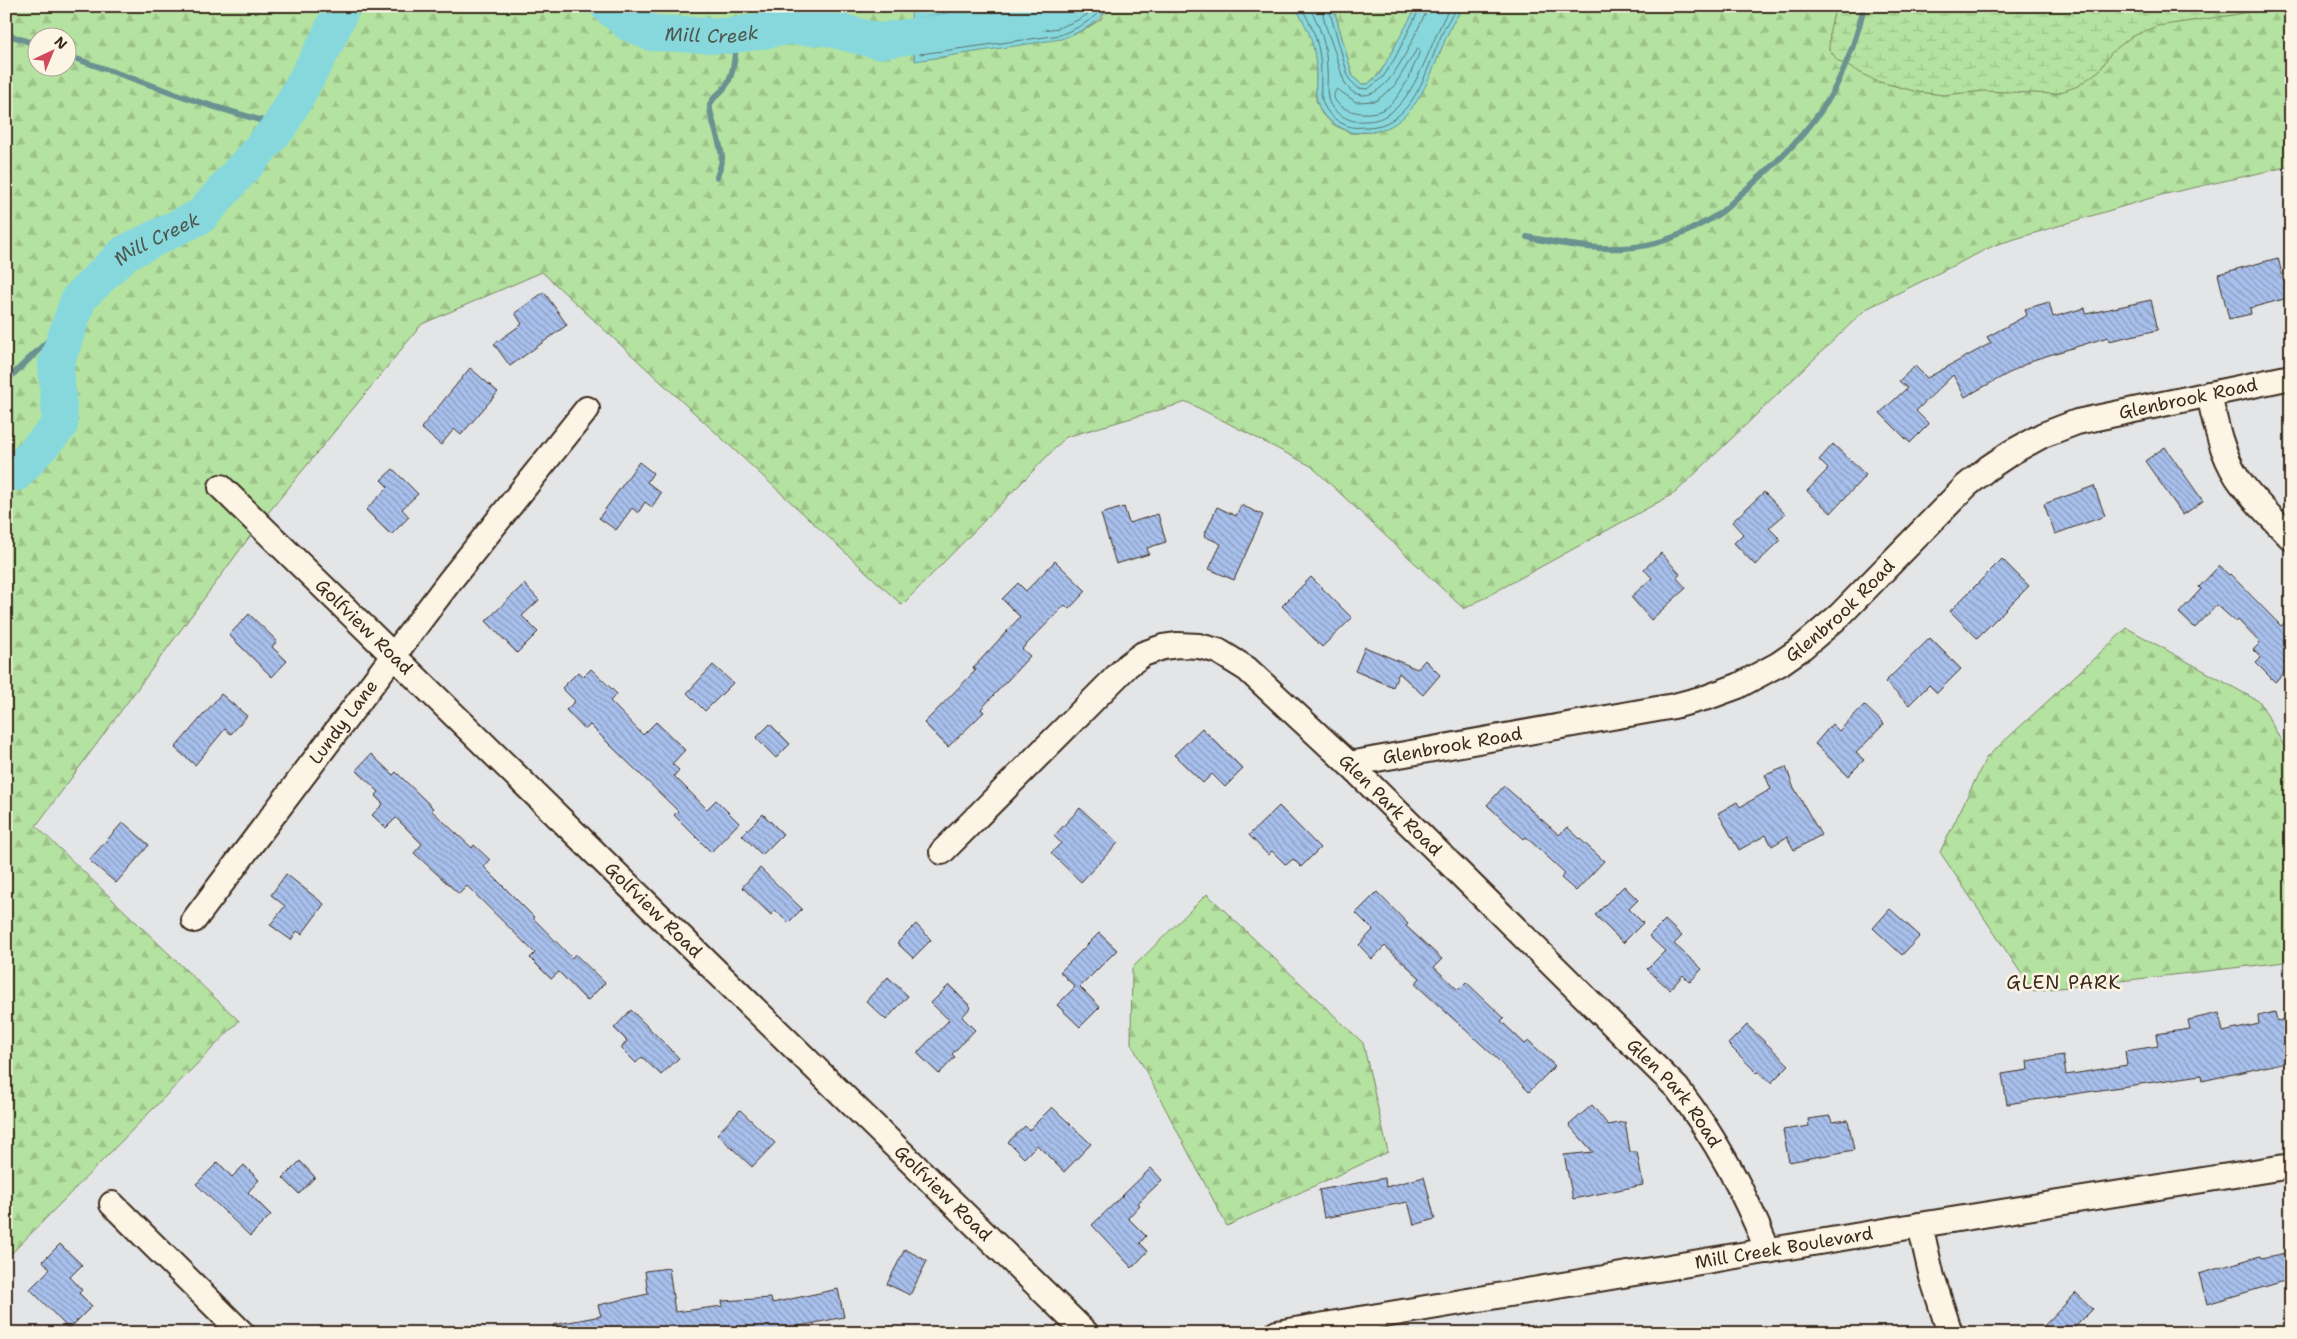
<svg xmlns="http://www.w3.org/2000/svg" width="2297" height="1339" viewBox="0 0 2297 1339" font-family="'Shantell Sans',sans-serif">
  <defs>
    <pattern id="forest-firs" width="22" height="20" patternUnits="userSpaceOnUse" patternTransform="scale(1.25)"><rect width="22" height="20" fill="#b4e2a0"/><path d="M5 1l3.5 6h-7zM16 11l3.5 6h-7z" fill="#9cc289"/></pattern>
    <pattern id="wetland-marsh" width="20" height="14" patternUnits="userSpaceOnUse" patternTransform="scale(1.25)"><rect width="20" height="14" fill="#b4e2a0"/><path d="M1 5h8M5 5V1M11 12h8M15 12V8" fill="none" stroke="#9cc289"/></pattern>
    <pattern id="building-back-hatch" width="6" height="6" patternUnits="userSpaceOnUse" patternTransform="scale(1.25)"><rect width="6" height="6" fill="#a8c0ed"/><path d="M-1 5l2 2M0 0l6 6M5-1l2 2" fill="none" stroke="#8a9cbf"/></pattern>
  </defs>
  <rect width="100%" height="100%" fill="#e3e5e7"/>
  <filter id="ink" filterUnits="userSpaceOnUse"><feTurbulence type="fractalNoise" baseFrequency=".02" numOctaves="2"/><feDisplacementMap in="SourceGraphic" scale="10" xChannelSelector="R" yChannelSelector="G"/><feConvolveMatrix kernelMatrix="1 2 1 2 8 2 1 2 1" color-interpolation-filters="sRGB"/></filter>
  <g filter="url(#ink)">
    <g fill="url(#forest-firs)" stroke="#78865f" fill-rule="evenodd">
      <path d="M6,6H966L911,13L1082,31L1100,20L1110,6H1294L1306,24L1316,51V100L1322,114L1334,125L1351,133L1374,132L1433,69L1450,27L1464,6H2291V166L2161,195L1995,245L1866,309L1675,493L1464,609L1311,466L1187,402L1066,437L902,605L542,272L422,324L259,524L36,826L239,1021L6,1259ZM38,38H68V68H38Z"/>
      <path d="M1333,6H1417C1402,32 1392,64 1368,84H1361L1353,77Z"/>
      <polygon points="2127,628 2260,702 2291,759 2291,956 2285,962 2033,991 1940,852 1986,758"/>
      <polygon points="1207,894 1363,1043 1388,1152 1227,1226 1131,1043 1132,968"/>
    </g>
    <polygon fill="url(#wetland-marsh)" stroke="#78865f" points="1836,6 2276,6 2233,15 2157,26 2131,37 2111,53 2100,70 2078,86 2055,94 1984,91 1943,95 1918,92 1876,81 1838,61 1829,49 1830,29"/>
    <g fill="#87d8dd" stroke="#699291">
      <path d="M966,6H1110C1096,25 1082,31 1061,39L915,61L911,13Z"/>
      <path d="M1294,6H1333L1353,77L1361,84H1368L1379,75L1417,6H1464C1459,14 1453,21 1450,29C1432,67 1418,131 1367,132C1360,132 1354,134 1348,131C1333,124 1320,117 1317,100C1315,92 1316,82 1316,74C1316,47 1309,28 1294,6Z"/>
    </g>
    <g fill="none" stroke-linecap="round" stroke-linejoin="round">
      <g stroke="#59706a" stroke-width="1">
        <path d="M953,6L949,13L917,18L920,54L1060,35C1077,28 1092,22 1104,6"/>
        <path d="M959,6C958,24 937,20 924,24L926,47L1058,28C1071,23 1087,18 1096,6"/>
        <path d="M966,6C966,27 949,27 933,30L932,38L1056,21L1073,14L1086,6"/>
        <path d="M1300,6C1314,27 1321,48 1321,74C1321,82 1320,92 1322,100C1326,114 1338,124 1352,127C1356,128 1362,127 1367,127C1417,126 1428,61 1446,25C1449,19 1454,13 1458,6"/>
        <path d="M1308,6C1321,26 1327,47 1327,71C1328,79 1326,89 1328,98C1330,109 1339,115 1348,119C1354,122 1360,121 1367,121C1414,120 1429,39 1451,6"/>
        <path d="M1322,6C1323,26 1334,46 1339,65C1343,79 1346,94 1363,95C1392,96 1413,35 1426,13L1427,6"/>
        <polyline points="1328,6 1349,79 1358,88 1368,89 1383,77 1395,58 1421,6"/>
        <path d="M1418,48L1420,51C1413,68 1404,92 1390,105C1368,124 1322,106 1337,89L1356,102L1376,101L1394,86Z"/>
      </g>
      <g stroke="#699291" stroke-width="6">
        <polyline points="6,34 38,45"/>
        <polyline points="68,56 205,104 280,126"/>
        <path d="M717,177C719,171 722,164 722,158C722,145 708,113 710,105C712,97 720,94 725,87C735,74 735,51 737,35"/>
        <path d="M1527,237C1567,245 1607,253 1647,245C1672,240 1696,228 1717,215C1726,210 1734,200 1742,193C1776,164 1814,128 1835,88C1848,62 1858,35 1864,6"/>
        <polyline points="6,381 72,318"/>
      </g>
      <g stroke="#87d8dd" stroke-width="36">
        <path id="s1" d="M608,6L630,24L652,33L728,36L788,27L826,28L878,41L1013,22L1058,6"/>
        <path id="s2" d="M6,473H16L60,425L56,364L79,298L125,253L201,216L280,126L325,45L343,6"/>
      </g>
    </g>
    <g fill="url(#building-back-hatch)" stroke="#3b2a1e">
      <polygon points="2278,258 2288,298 2250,308 2251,314 2229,319 2218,274"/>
      <polygon points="544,292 567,325 510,366 494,344 522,324 515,313"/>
      <polygon points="2151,300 2158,330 2109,341 2108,337 2033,360 1965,397 1953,375 1916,411 1929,424 1910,443 1880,413 1907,388 1899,381 1915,366 1927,378 1991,343 1987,337 2027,315 2025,309 2049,302 2053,317 2085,308 2086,314"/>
      <polygon points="470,368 498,392 461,435 454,429 441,445 421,428"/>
      <polygon points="1833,444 1866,475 1831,513 1807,491 1828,469 1819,460"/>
      <polygon points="2165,447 2203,501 2183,515 2145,461"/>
      <polygon points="639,462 653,473 647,482 661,493 652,507 645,502 638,513 632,508 616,530 599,518"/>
      <polygon points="393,469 418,494 402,509 409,517 391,535 366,510 388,487 381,480"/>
      <polygon points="2094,486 2105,516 2055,534 2044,504"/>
      <polygon points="1764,492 1785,514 1769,528 1781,540 1755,565 1734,543 1743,534 1732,522"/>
      <polygon points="1241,505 1263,515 1234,580 1209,569 1221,544 1204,536 1217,507 1236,516"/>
      <polygon points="1124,507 1129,523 1158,514 1166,542 1147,548 1149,554 1116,564 1101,514"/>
      <polygon points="1661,553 1680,574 1677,578 1686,588 1651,620 1631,597 1652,578 1644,569"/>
      <polygon points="2002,559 2029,586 1977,638 1950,611"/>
      <polygon points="1055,561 1086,591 1069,609 1065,605 1022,649 1030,656 981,709 984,712 948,747 924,723 976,670 973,668 1020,617 1002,599 1018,583 1026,591"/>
      <polygon points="2219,566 2229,575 2230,574 2281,626 2291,616 2291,665 2275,682 2256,663 2261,658 2253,650 2260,643 2238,620 2236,622 2217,605 2195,628 2179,613 2201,589 2199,587"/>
      <polygon points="1311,577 1352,618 1322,647 1282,606"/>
      <polygon points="524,584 539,600 522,616 538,632 517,653 486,621"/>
      <polygon points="249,614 277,641 272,647 287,661 272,677 229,635"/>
      <polygon points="1930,638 1961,669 1937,693 1929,685 1909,705 1885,682"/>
      <polygon points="1365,647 1417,669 1425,660 1440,675 1423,695 1399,673 1393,687 1355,671"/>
      <polygon points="713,665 733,683 705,711 687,693"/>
      <polygon points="591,669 617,694 610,701 643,735 656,722 685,750 672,764 679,770 674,776 707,809 716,800 739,823 711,852 674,815 678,811 607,742 590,725 585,730 566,710 575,701 562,688 578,672 583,677"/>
      <polygon points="221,694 247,716 231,734 225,729 195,765 175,748"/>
      <polygon points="1864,705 1884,724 1856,753 1864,760 1848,776 1815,744 1832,724 1839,731"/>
      <polygon points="770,724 790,744 776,758 756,738"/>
      <polygon points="1202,728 1243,769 1225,787 1212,774 1203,783 1174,755"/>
      <polygon points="371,754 393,775 396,772 433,808 431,810 472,848 474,845 490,860 484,867 534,917 533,918 572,958 575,954 605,983 587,1001 559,972 551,979 530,958 535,953 467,886 459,894 414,853 422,844 396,818 386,828 372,815 383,804 375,796 379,792 356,770"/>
      <polygon points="1786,767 1793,786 1821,835 1794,850 1787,837 1772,846 1766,835 1739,850 1718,813 1737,802 1740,807 1771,789 1765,775"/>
      <polygon points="1504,786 1559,835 1567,827 1604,861 1576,891 1561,878 1565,873 1526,837 1524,839 1487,805"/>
      <polygon points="1279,806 1320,848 1301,867 1293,859 1286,865 1272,851 1268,855 1249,835"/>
      <polygon points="1080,808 1118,843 1081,882 1051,853 1061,843 1054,836"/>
      <polygon points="763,814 783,834 762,855 742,835"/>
      <polygon points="123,822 149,845 116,883 89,860"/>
      <polygon points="760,868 802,909 788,923 775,910 771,915 742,887"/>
      <polygon points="286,874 324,904 302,934 297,931 291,940 270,925 285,906 271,895"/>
      <polygon points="1624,886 1638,900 1629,909 1643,923 1623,943 1595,915"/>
      <polygon points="1377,892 1408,924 1406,926 1442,959 1434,967 1458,990 1466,982 1504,1018 1501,1021 1525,1044 1529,1041 1555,1066 1529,1092 1492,1054 1415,984 1420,978 1385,946 1372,959 1359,945 1373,930 1356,913"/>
      <polygon points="1890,909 1920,936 1902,955 1873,928"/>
      <polygon points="1665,920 1682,936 1674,944 1702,969 1690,982 1683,975 1670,990 1647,969 1665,951 1649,936"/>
      <polygon points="916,924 931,940 913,958 897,943"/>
      <polygon points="1099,933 1117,950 1080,987 1100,1007 1080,1027 1057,1005 1075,987 1060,972"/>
      <polygon points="888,977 908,996 886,1020 866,1001"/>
      <polygon points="949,985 971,1007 962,1017 975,1030 952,1054 955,1057 939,1074 917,1053 949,1020 931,1003"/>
      <polygon points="631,1010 679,1058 661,1075 642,1057 636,1063 621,1048 627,1041 614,1028"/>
      <polygon points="2275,1012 2277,1021 2291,1018 2291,1061 2202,1081 2201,1075 2007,1104 2002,1074 2028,1070 2027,1061 2063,1055 2066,1075 2127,1065 2125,1051 2158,1046 2156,1034 2190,1029 2188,1020 2219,1013 2223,1032 2259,1024 2258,1016"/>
      <polygon points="1747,1025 1789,1065 1771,1083 1759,1072 1757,1073 1728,1044"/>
      <polygon points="1592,1105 1608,1125 1625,1122 1630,1152 1637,1152 1643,1185 1573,1199 1564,1155 1593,1152 1569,1125"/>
      <polygon points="1052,1107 1091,1144 1064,1172 1037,1145 1024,1158 1008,1142 1025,1126 1029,1130"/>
      <polygon points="740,1110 775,1143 752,1167 717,1134"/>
      <polygon points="1830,1116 1832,1122 1848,1120 1854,1150 1789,1162 1783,1130 1809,1126 1808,1119"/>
      <polygon points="300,1161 315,1177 299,1194 283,1178"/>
      <polygon points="218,1162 232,1177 244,1165 259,1180 248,1192 271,1215 250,1236 196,1184"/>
      <polygon points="1151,1168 1162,1180 1138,1203 1140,1205 1128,1218 1146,1236 1140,1243 1148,1251 1132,1268 1092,1225"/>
      <polygon points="1424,1177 1435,1219 1414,1225 1408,1202 1324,1218 1319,1190 1385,1178 1386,1187"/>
      <polygon points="60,1244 82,1265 70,1277 82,1290 79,1293 92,1306 69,1329 30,1289 50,1269 43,1261"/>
      <polygon points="905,1249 927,1261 910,1295 887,1284"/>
      <polygon points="2291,1252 2291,1279 2207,1304 2199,1274 2260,1256 2261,1258"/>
      <polygon points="669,1268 675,1312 723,1306 722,1301 771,1298 772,1303 838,1289 844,1317 785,1329 744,1333 554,1333 553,1325 601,1316 598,1305 648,1294 645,1271"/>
      <polygon points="2076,1293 2093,1309 2069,1333 2037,1333"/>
    </g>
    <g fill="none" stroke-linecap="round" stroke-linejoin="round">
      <g stroke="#3b2a1e" stroke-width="28">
        <g id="minor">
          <path d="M2209,394C2215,422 2221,452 2237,477C2252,500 2273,518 2291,538"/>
          <path id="s3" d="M221,487L1086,1333"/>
          <path id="s4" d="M1349,764L1674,706L1708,697L1738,686L1779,664L1799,650L1840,615L1966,486L1988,468L2012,452L2043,435L2077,422L2291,377"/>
          <path id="s5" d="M942,852L1128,665L1143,654L1163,647L1178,645L1199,646L1218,651L1247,669L1349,764L1677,1088C1718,1141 1743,1190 1768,1251"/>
          <path id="s6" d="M194,920L449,582L587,409"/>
          <polyline points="112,1204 242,1333"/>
          <polyline points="1920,1225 1932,1277 1950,1333"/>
          <path id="s7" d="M1277,1333L1920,1225L2291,1166"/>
        </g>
      </g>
      <use href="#minor" stroke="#fcf5e5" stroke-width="24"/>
    </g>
  </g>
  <g text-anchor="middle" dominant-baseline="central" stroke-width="5" stroke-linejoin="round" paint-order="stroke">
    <g font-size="18" fill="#3b2a1e" stroke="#fcf5e5">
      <text stroke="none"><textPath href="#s4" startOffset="945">Glenbrook Road</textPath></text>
      <text stroke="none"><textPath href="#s4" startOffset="525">Glenbrook Road</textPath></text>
      <text stroke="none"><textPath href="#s3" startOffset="200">Golfview Road</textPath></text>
      <text stroke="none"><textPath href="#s6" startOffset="248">Lundy Lane</textPath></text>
      <text stroke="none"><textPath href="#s4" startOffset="105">Glenbrook Road</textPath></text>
      <text stroke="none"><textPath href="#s5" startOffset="591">Glen Park Road</textPath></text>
      <text stroke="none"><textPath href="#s3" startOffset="605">Golfview Road</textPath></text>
      <text stroke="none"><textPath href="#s5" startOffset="996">Glen Park Road</textPath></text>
      <text stroke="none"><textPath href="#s3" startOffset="1010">Golfview Road</textPath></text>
      <text stroke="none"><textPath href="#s7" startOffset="514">Mill Creek Boulevard</textPath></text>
    </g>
    <g font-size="19" font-style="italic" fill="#4e564e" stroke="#fcf5e5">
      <text stroke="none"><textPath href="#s1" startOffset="112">Mill Creek</textPath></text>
      <text stroke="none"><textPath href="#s2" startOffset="305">Mill Creek</textPath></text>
    </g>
    <g font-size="19" letter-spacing="1" fill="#3b2a1e" stroke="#fcf5e5">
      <text x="2064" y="982">GLEN PARK</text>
    </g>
  </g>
  <rect width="2297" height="1339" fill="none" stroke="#fcf5e5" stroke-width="25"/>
  <rect x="12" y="12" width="2272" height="1314" fill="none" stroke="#3b2a1e" stroke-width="2" filter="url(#ink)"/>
  <g transform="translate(52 52) rotate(44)"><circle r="24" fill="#fcf5e5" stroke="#afa495"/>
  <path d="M0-4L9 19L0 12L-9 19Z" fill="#d1495b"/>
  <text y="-8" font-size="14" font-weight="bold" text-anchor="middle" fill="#3b2a1e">N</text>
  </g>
</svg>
